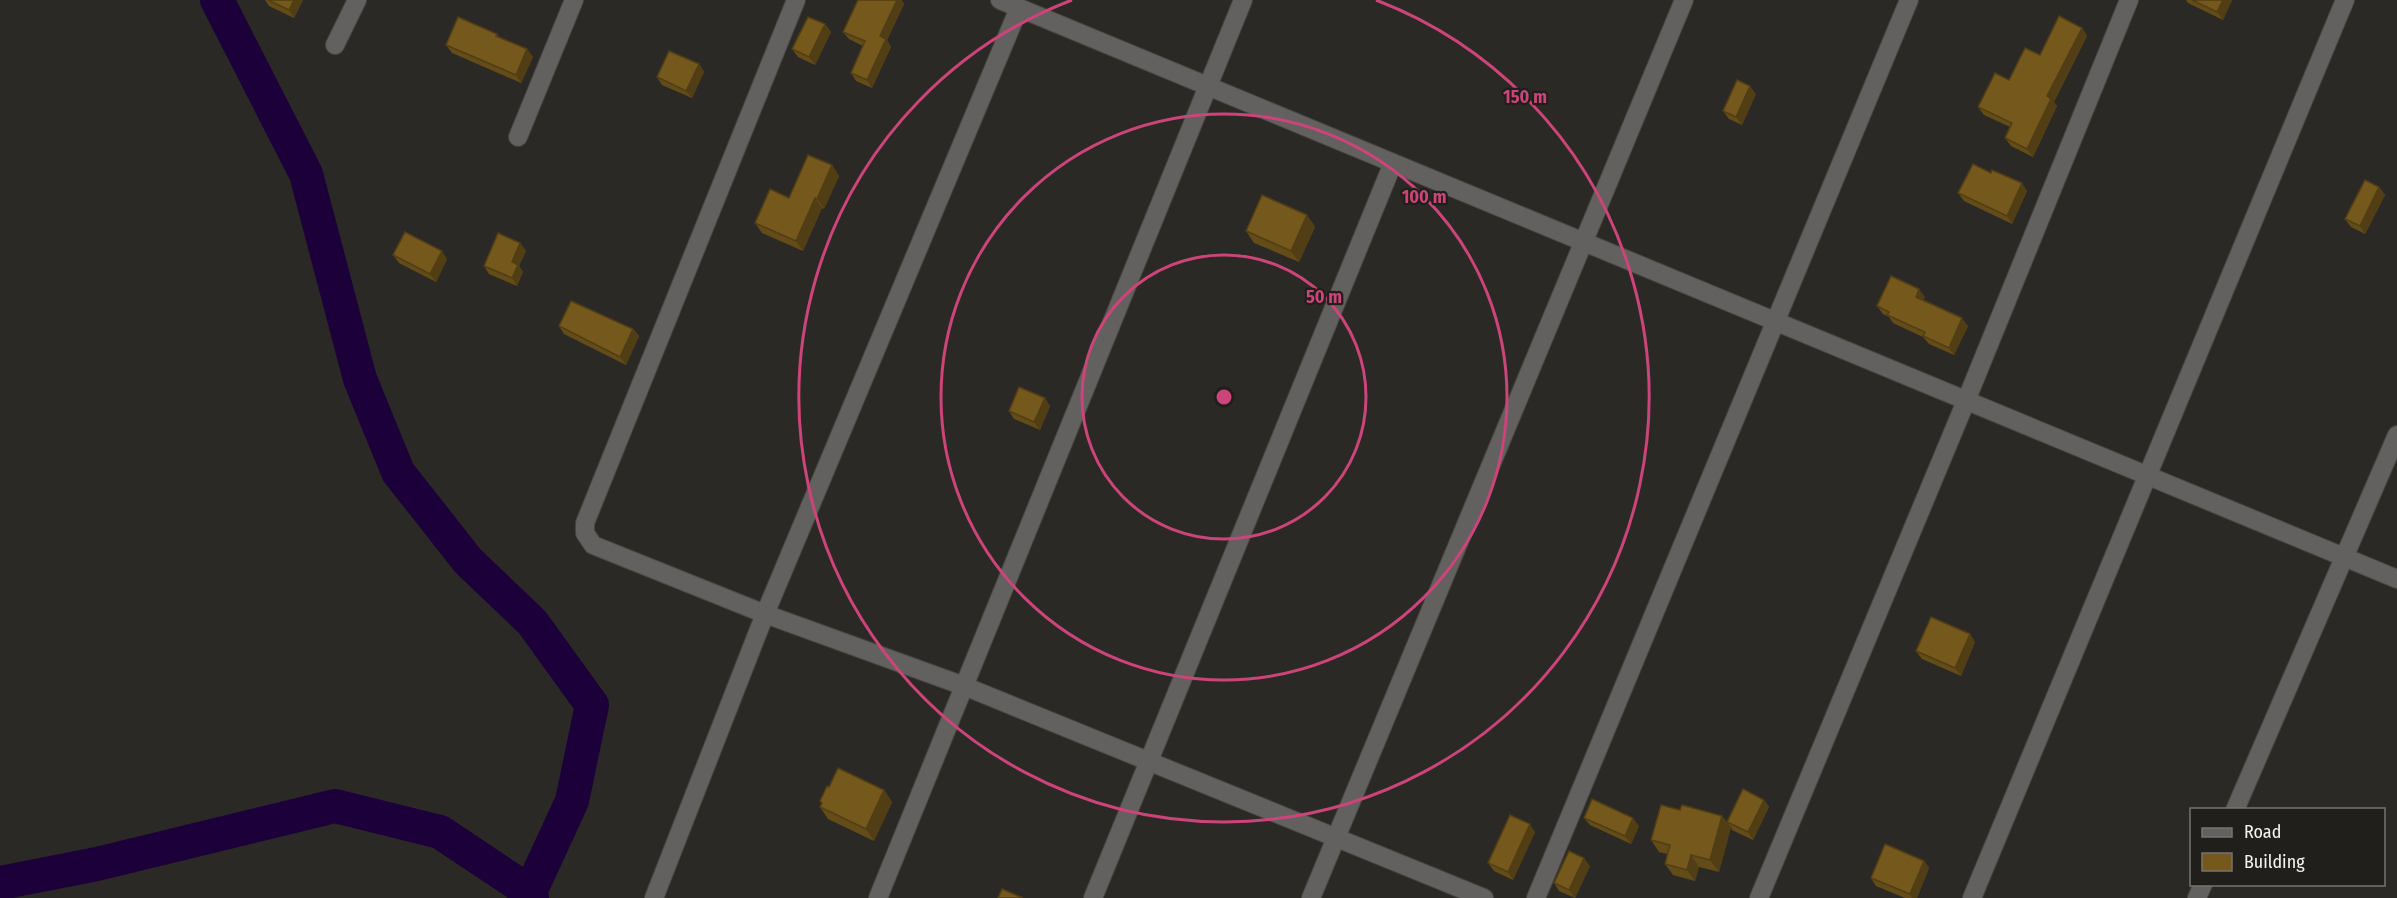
<svg xmlns="http://www.w3.org/2000/svg" width="2397" height="898" viewBox="0 0 2397 898" font-family="'Fira Sans Condensed',sans-serif">
  <rect width="100%" height="100%" fill="#2b2925"/>
  <g fill="none" stroke-linecap="round" stroke-linejoin="round">
    <g stroke="#1c0039" stroke-width="34">
      <polyline points="217,0 306,174 360,379 398,472 468,561 532,622 592,705 572,801 530,892 532,898"/>
      <polyline points="0,883 97,864 335,806 440,832 530,892"/>
    </g>
    <g stroke="#474541" stroke-width="20">
      <g id="minor">
        <polyline points="796,0 585,523 585,533 593,545 765,614 964,686 1484,898"/>
        <polyline points="1000,0 2397,579"/>
        <polyline points="335,45 357,0"/>
        <polyline points="518,137 574,0"/>
        <polyline points="2235,810 2397,435"/>
        <polyline points="654,898 765,614 1019,8"/>
        <polyline points="878,898 1243,0"/>
        <polyline points="1093,898 1393,163"/>
        <polyline points="1311,898 1684,0"/>
        <polyline points="1536,898 1909,0"/>
        <polyline points="1759,898 1966,401 2129,0"/>
        <polyline points="1972,898 2345,0"/>
        <polyline points="2197,898 2203,884"/>
      </g>
    </g>
    <use href="#minor" stroke="#62615f" stroke-width="18"/>
  </g>
  <g fill="#644c18">
    <polygon points="265,0 303,0 294,18 269,6"/>
    <polygon points="2186,0 2232,0 2223,20 2188,3"/>
    <polygon points="904,4 887,40 891,47 872,88 856,81 851,73 863,46 849,39 843,32"/>
    <polygon points="825,24 831,32 815,65 798,57 792,49"/>
    <polygon points="2082,28 2087,36 2054,102 2057,106 2033,157 2011,146 2005,138 2010,127 1984,115 1978,107 2040,55"/>
    <polygon points="497,34 499,37 527,49 533,57 521,83 452,53 446,45"/>
    <polygon points="699,64 704,72 692,98 662,85 657,77"/>
    <polygon points="1756,94 1742,125 1729,119 1723,111"/>
    <polygon points="832,165 839,176 824,209 822,208 803,251 762,233 755,223"/>
    <polygon points="2379,187 2385,195 2365,234 2351,227 2345,219"/>
    <polygon points="2027,191 2012,224 1964,201 1958,193"/>
    <polygon points="1307,215 1315,227 1299,262 1254,243 1246,231"/>
    <polygon points="520,243 526,251 519,266 523,272 517,286 489,274 484,266"/>
    <polygon points="393,255 447,259 436,282 399,263"/>
    <polygon points="1925,297 1923,300 1968,326 1954,355 1929,344 1923,337 1893,323 1889,317 1883,314 1877,306"/>
    <polygon points="559,326 633,329 639,336 626,365 564,334"/>
    <polygon points="1050,406 1040,430 1014,419 1009,411"/>
    <polygon points="1970,634 1975,642 1961,676 1922,659 1916,651"/>
    <polygon points="829,787 884,790 892,802 874,841 828,819 820,807 822,804 820,801"/>
    <polygon points="1764,800 1769,807 1753,840 1732,830 1731,827 1719,872 1699,867 1695,881 1673,875 1665,864 1667,854 1659,852 1651,840 1680,810 1722,816 1727,822"/>
    <polygon points="1584,818 1639,826 1631,844 1590,825"/>
    <polygon points="1535,832 1513,880 1494,871 1488,863"/>
    <polygon points="1924,861 1929,868 1917,898 1905,898 1876,886 1871,878"/>
    <polygon points="1590,866 1575,898 1559,891 1554,883"/>
  </g>
  <g fill="#513e14">
    <polygon points="294,0 303,0 294,18 289,10"/>
    <polygon points="897,0 902,0 904,4 887,40 891,47 872,88 867,80 880,36"/>
    <polygon points="2223,0 2232,0 2223,20 2217,12"/>
    <polygon points="825,24 831,32 815,65 809,57"/>
    <polygon points="2082,28 2087,36 2054,102 2057,106 2033,157 2027,149 2047,96"/>
    <polygon points="527,49 533,57 521,83 516,75"/>
    <polygon points="699,64 704,72 692,98 686,91"/>
    <polygon points="1750,86 1756,94 1742,125 1736,117"/>
    <polygon points="832,165 839,176 824,209 817,199"/>
    <polygon points="2022,183 2027,191 2012,224 2007,216"/>
    <polygon points="2379,187 2385,195 2365,234 2360,226"/>
    <polygon points="815,198 822,208 803,251 796,241"/>
    <polygon points="1307,215 1315,227 1299,262 1291,251"/>
    <polygon points="520,243 526,251 519,266 523,272 517,286 512,278 512,262"/>
    <polygon points="442,251 447,259 436,282 430,274"/>
    <polygon points="1919,289 1925,297 1921,305 1916,297"/>
    <polygon points="1962,318 1968,326 1954,355 1949,348"/>
    <polygon points="633,329 639,336 626,365 620,357"/>
    <polygon points="1045,398 1050,406 1040,430 1034,422"/>
    <polygon points="1970,634 1975,642 1961,676 1955,668"/>
    <polygon points="884,790 892,802 874,841 866,829"/>
    <polygon points="1764,800 1769,807 1753,840 1748,832"/>
    <polygon points="1722,816 1731,827 1719,872 1710,860"/>
    <polygon points="1633,818 1639,826 1631,844 1625,836"/>
    <polygon points="1530,824 1535,832 1513,880 1508,872"/>
    <polygon points="1691,855 1699,867 1695,881 1687,870"/>
    <polygon points="1584,858 1590,866 1575,898 1569,890"/>
    <polygon points="1924,861 1929,868 1917,898 1912,898 1910,894"/>
  </g>
  <g fill="#74581c" stroke="#513e14" stroke-width="1.5">
    <polygon points="268,0 294,0 289,10"/>
    <polygon points="858,0 897,0 880,36 886,39 867,80 851,73 865,41 843,32"/>
    <polygon points="2192,0 2223,0 2217,12"/>
    <polygon points="2059,16 2082,28 2047,96 2051,99 2027,149 2005,138 2012,123 1978,107 1995,73 2009,80 2025,48 2040,55"/>
    <polygon points="458,17 497,34 496,36 527,49 516,75 446,45"/>
    <polygon points="808,17 825,24 809,57 792,49"/>
    <polygon points="669,51 699,64 686,91 657,77"/>
    <polygon points="1737,80 1750,86 1736,117 1723,111"/>
    <polygon points="808,155 832,165 817,199 815,198 796,241 755,223 770,189 789,198"/>
    <polygon points="1973,164 1991,173 1992,170 2022,183 2007,216 1958,193"/>
    <polygon points="2365,180 2379,187 2360,226 2345,219"/>
    <polygon points="1262,195 1307,215 1291,251 1246,231"/>
    <polygon points="405,232 442,251 430,274 393,255"/>
    <polygon points="498,233 520,243 512,262 518,265 512,278 484,266"/>
    <polygon points="1891,276 1919,289 1916,297 1962,318 1949,348 1923,336 1925,332 1887,315 1889,312 1877,306"/>
    <polygon points="571,301 633,329 620,357 559,326"/>
    <polygon points="1019,387 1045,398 1034,422 1009,411"/>
    <polygon points="1931,617 1970,634 1955,668 1916,651"/>
    <polygon points="838,768 884,790 866,829 820,807 822,803 820,801 827,786 829,787"/>
    <polygon points="1743,789 1764,800 1748,832 1727,822"/>
    <polygon points="1592,799 1633,818 1625,836 1584,818"/>
    <polygon points="1661,805 1680,810 1682,805 1722,816 1710,860 1691,855 1687,870 1665,864 1670,845 1651,840"/>
    <polygon points="1510,815 1530,824 1508,872 1488,863"/>
    <polygon points="1885,844 1924,861 1910,894 1871,878"/>
    <polygon points="1569,851 1584,858 1569,890 1554,883"/>
    <polygon points="1002,889 1023,898 998,898"/>
  </g>
  <g fill="none" stroke="#cc4479" stroke-width="3">
    <circle cx="1224" cy="397" r="142"/>
    <circle cx="1224" cy="397" r="283"/>
    <path d="M1376 0A425 425 0 1 1 1072 0"/>
  </g>
  <circle cx="1224" cy="397" r="9" fill="#cc4479" stroke="#211f1c" stroke-width="3"/>
  <g font-size="18" text-anchor="middle" font-weight="bold" fill="#cc4479" stroke="#211f1c" stroke-width="4.5" stroke-linejoin="round" paint-order="stroke">
    <text x="1525" y="103">150 m</text>
    <text x="1424" y="203">100 m</text>
    <text x="1324" y="303">50 m</text>
  </g>
  <rect x="2190" y="808" width="195" height="78" fill="#211f1c" stroke="#757471" stroke-width="1.5"/>
  <rect x="2202" y="828" width="30" height="9" fill="#62615f" stroke="#757471" stroke-width="1.5"/>
  <text x="2244" y="838" font-size="18" fill="#f4f3f0">Road</text>
  <rect x="2202" y="853" width="30" height="18" fill="#74581c" stroke="#757471" stroke-width="1.5"/>
  <text x="2244" y="868" font-size="18" fill="#f4f3f0">Building</text>
</svg>
